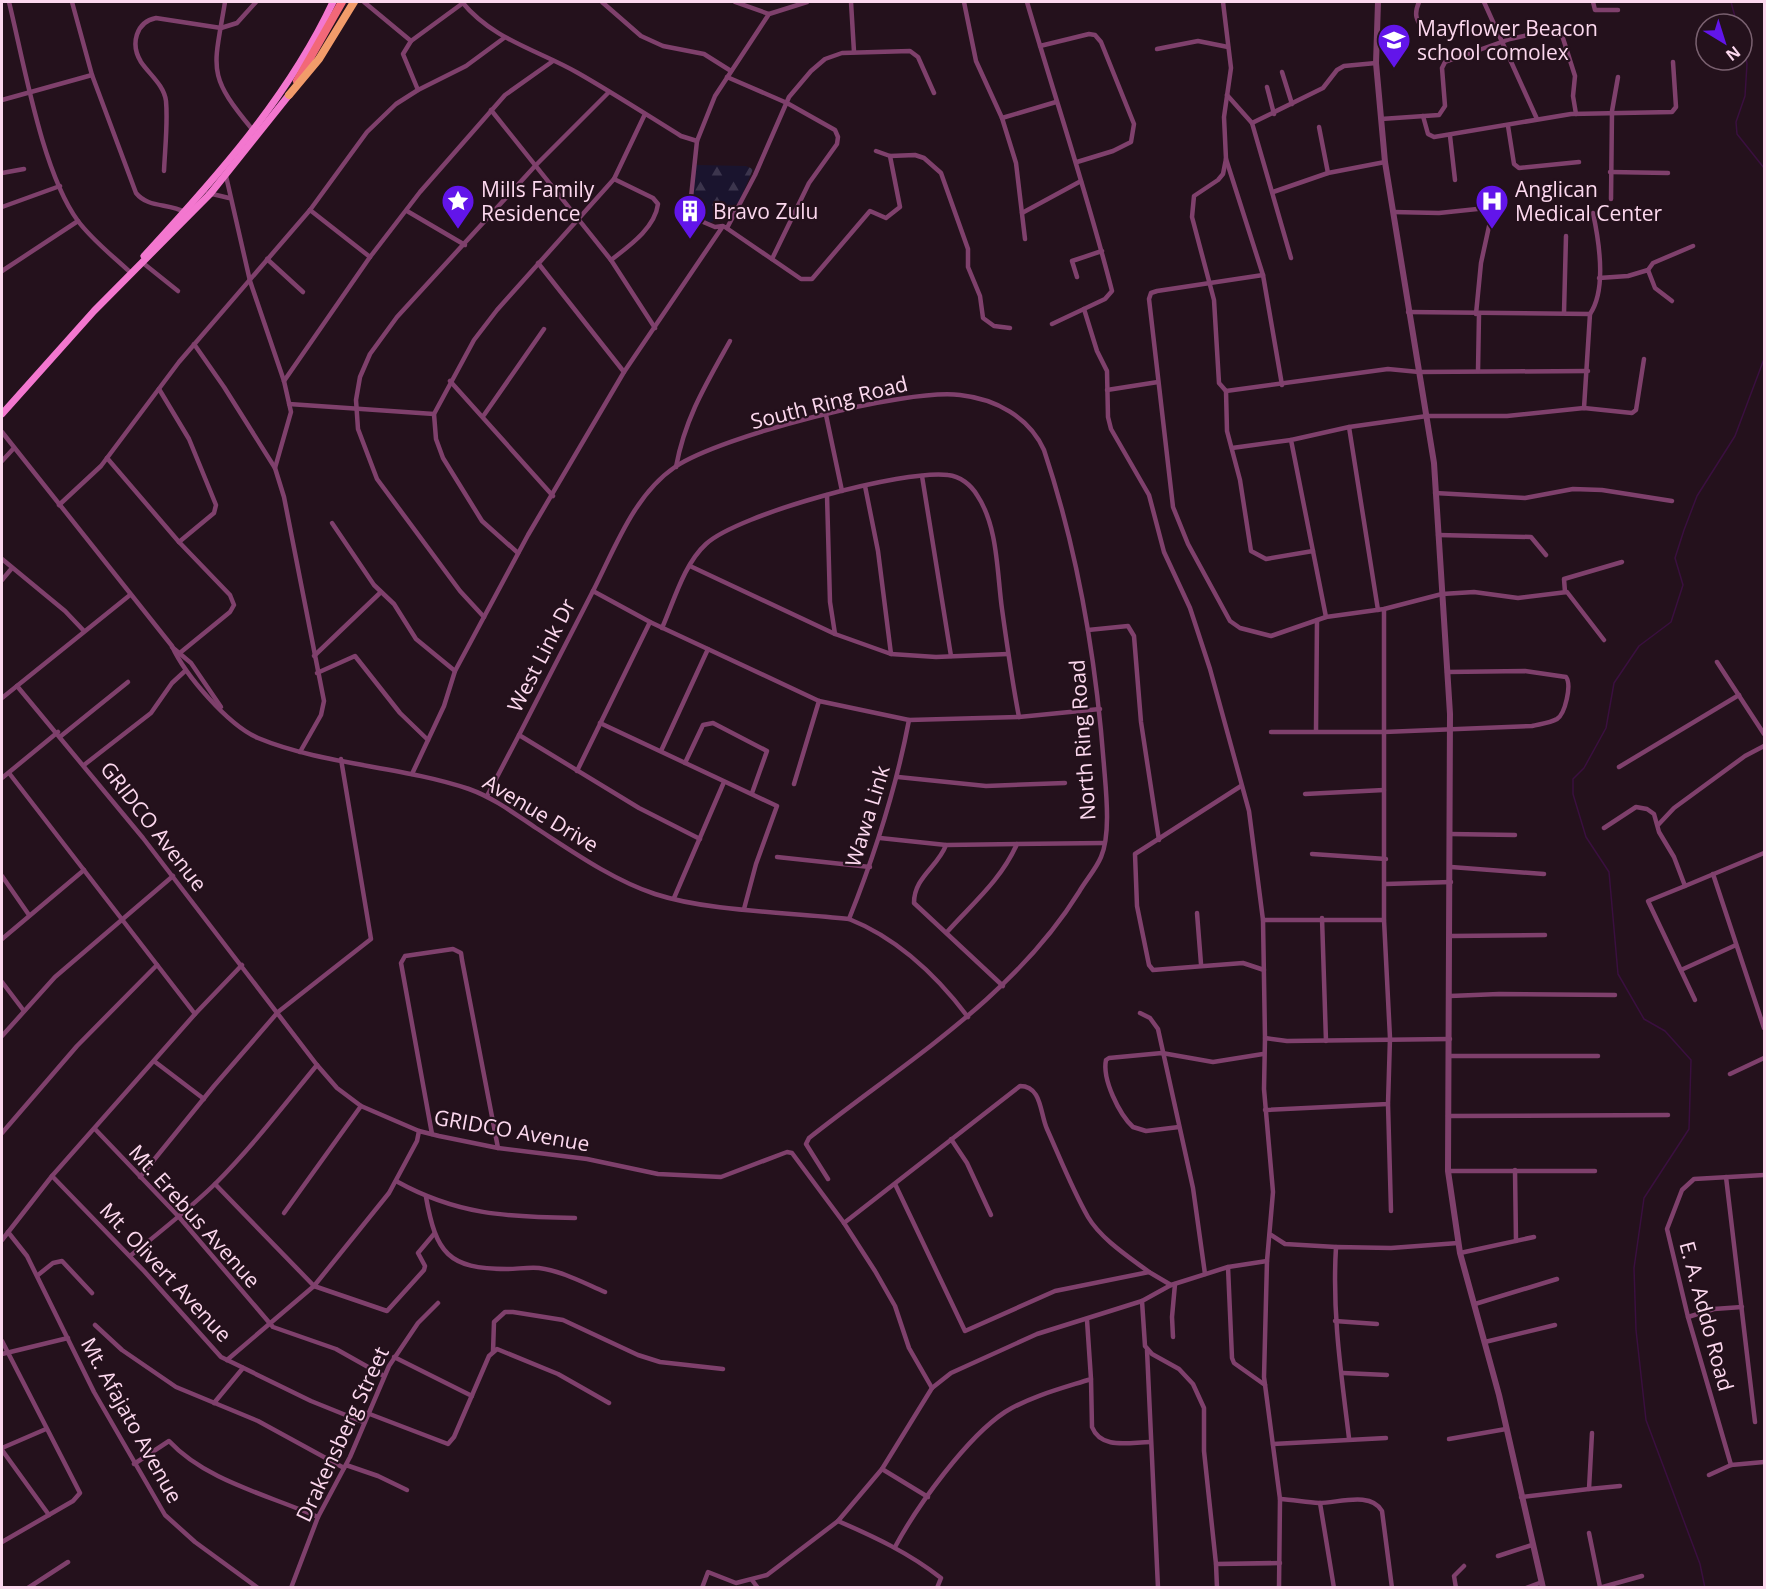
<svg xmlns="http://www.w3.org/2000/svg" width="1766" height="1589" viewBox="0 0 1766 1589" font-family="'Open Sans',sans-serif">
  <defs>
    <pattern id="forest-firs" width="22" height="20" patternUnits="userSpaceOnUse" patternTransform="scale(1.5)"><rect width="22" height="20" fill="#1a142e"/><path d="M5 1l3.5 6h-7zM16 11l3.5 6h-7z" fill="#3c354d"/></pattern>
  </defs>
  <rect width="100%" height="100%" fill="#24111c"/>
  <polygon fill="url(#forest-firs)" points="696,165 746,166 753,169 739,202 729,209 730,214 709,223 690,215"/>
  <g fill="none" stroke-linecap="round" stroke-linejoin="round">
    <g stroke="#3a0f3f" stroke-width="1.5">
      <polyline points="1731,2 1737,24"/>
      <polyline points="1742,35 1747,64 1745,96 1736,122 1737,134 1764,168"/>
      <polyline points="1705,1588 1700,1564 1646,1420 1636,1330 1634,1268 1644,1198 1689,1129 1691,1060 1665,1031 1644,1019 1618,974 1609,872 1586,837 1573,794 1573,779 1584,768 1606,728 1614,683 1639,646 1671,622 1683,585 1675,558 1684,530 1697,496 1735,436 1764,359"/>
    </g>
    <g stroke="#7f406c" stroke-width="4.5">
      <path d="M9,2C24,63 42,172 78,221C93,241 113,256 131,273"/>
      <path d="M72,2L92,75L136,193C148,208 168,203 185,212"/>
      <path d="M225,2C214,69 206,74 252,129"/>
      <polyline points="364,2 411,41 463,3"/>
      <path d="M462,2C493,40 538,50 578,73C613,93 647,115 681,136L697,141"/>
      <polyline points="602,2 641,36 663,46 704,54 731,71"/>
      <polyline points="735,2 769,14"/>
      <polyline points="851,2 854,52"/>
      <polyline points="964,2 976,61 1002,118 1016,163 1025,239"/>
      <path d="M1027,2C1055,98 1087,193 1112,291L1105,299L1052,324"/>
      <polyline points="1223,2 1231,68 1224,117 1226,159 1223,174 1218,180 1194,196 1192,217 1214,300 1219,383 1226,391 1388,369 1419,372 1588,371"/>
      <path d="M1419,2C1413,16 1417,20 1425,33L1438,32"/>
      <polyline points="1484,2 1537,119"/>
      <polyline points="1593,2 1595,10 1618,10"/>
      <polyline points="411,41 403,54 418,90"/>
      <polyline points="1040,46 1089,34 1095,35 1101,42 1134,124 1131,142 1113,151 1077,162"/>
      <polyline points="1157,49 1198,41 1228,47"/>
      <polyline points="1282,72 1292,104"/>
      <polyline points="727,77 787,103 835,130 838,137 837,144 809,183 772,259"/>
      <polyline points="1267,87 1274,114"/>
      <polyline points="1227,95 1252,123 1291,258"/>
      <polyline points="2,100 92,75"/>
      <polyline points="491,110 611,260 655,328"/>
      <polyline points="1423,116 1428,134 1434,137 1571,114 1672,112 1676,107 1673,62"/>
      <polyline points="1002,118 1056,102"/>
      <polyline points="1381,119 1439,115 1445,106 1442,68 1445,62 1510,39 1556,29 1561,32 1575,76 1573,96 1576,114"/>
      <polyline points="1252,123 1323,88 1337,70 1344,66 1376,63"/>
      <polyline points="1508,126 1514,164 1519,168 1579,162"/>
      <polyline points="1319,127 1328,173"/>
      <polyline points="1450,136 1455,180"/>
      <polyline points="876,151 890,156 915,155 924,158 941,173 968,249 968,267 980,296 983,318 994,326 1010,328"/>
      <polyline points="1226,159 1263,275 1157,291 1151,293 1149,299 1173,507 1188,544 1230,621 1240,628 1271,636 1326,617 1384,609 1442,594 1474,592 1518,598 1567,592 1604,640"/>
      <path d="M164,171C165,148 168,123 166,101C164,85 149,74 141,62C130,44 136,22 156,18L221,28L237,23L256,2"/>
      <polyline points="1610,172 1668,173"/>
      <polyline points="2,173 24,169"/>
      <polyline points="226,176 250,281 284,381 291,412 275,468"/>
      <polyline points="1273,192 1328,173 1385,162"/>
      <polyline points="208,193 229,198"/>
      <polyline points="1611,199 1612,111 1618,77"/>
      <polyline points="2,207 60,186"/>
      <polyline points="310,210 370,257"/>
      <polyline points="407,211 465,245"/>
      <polyline points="1393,212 1439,213 1506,206"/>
      <polyline points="1022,213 1081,181"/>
      <polyline points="725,227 801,279 812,279 870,211 886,218 900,207 890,156"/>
      <polyline points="727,228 755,175 789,97 811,71 825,59 842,53 910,51 918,57 934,93"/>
      <polyline points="267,259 303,292"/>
      <path d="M611,260C629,246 655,228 658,204L653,198L614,179"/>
      <polyline points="143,263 178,291"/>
      <polyline points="538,263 624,372"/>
      <polyline points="1648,270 1653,263 1693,246"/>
      <polyline points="2,271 78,221"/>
      <polyline points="1263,275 1282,385"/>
      <polyline points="1077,277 1072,261 1102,251"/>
      <polyline points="1599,278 1628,276 1648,270 1655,288 1672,301"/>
      <polyline points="1084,309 1097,351 1107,371 1108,417 1111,429 1149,495 1164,552 1190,608 1210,669 1249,811 1263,920"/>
      <polyline points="1408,312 1590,314 1584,408"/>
      <polyline points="1564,313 1566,236"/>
      <polyline points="1476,314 1481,263 1493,208"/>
      <path d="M1590,314C1607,289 1599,241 1593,213"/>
      <polyline points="194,344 224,387 275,468 284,497 324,701 321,715 300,752"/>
      <polyline points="1478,371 1479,314"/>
      <polyline points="284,381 370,257 420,192 505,95 553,61"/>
      <polyline points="450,381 553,496"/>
      <polyline points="159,389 189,439 216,505 214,513 179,542"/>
      <polyline points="1107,390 1158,382"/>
      <polyline points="1226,391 1227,431 1240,480 1251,551 1266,559 1313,551"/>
      <polyline points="289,404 434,414"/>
      <polyline points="484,415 544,329"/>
      <polyline points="826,415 842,491"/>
      <polyline points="1349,427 1378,610"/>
      <path d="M2,432L172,646C185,675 228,725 258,738C323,765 401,766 469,789C494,798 515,814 536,828C573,852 613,880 655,894C710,912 790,912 849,919C897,938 937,976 968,1017"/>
      <polyline points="1232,448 1291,440"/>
      <polyline points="107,458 179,542 230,595 234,605 230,612 181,652"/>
      <polyline points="2,461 14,448"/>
      <path d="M676,467C685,418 706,384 730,341"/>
      <polyline points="922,476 951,656"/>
      <polyline points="865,486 878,551 891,654"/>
      <polyline points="1435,493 1525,498 1573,489 1602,490 1672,501"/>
      <polyline points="827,495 830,602 835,634"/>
      <polyline points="59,505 101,466 179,362 310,210 367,132 396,104 418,90 466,66 504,38"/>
      <polyline points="332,523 374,585 394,604 416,639 455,671"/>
      <polyline points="1438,535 1531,537 1546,555"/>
      <polyline points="518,553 482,521 443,458 436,439 434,414 474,340 497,310 614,179 645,114"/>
      <polyline points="2,559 65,611 84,631"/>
      <polyline points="690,566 835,634 891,654 936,657 1008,654"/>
      <polyline points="2,580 12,568"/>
      <path d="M593,591C615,548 634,495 675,467C721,436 906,388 960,395C996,399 1029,417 1044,450C1078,552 1096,659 1104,766C1106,791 1111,834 1101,857C1096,869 1086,880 1079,892C1014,997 905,1062 809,1138L806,1144L828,1179"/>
      <polyline points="1565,592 1564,579 1622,562"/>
      <polyline points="484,617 460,591 377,479 358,429 356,400 360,377 370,354 397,317 535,166 609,92"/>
      <polyline points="1326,617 1291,440 1349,427 1427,416 1507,416 1584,408 1632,413 1636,410 1644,359"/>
      <path d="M662,628C674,601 684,564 706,544C738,514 904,469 948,475C960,476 971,485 977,495C998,526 997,573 1002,609C1007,645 1012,681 1019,717"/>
      <polyline points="1088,630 1128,626 1134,636 1141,722 1159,840"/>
      <polyline points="172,647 191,663 221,707"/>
      <polyline points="314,656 381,592"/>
      <polyline points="1717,662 1764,734"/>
      <polyline points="317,673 355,656 400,713 428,740"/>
      <polyline points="17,686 143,838 317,1065 337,1088 361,1106 419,1131 439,1136 498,1148 587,1159 658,1174 721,1177 787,1152 792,1153 844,1223 875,1271 895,1306 909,1348 932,1388"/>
      <polyline points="2,698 130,595"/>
      <polyline points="600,723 777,806 756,864 744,909"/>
      <polyline points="1316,731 1317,620"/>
      <path d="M1271,732H1384L1532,726C1540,724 1550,723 1557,719C1565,714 1572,685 1566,677L1525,671L1447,672"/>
      <polyline points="61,736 128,682"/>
      <polyline points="661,751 708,649"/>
      <polyline points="685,763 703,725 713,723 767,751 752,793"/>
      <polyline points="84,765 151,713 172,683 185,671"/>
      <polyline points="1619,767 1739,695"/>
      <polyline points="577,771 650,622"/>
      <polyline points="9,773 195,1014"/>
      <polyline points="412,774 444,706 455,671 528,535 624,372 723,226 715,227 689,216 697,141 715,96 769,14 807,2"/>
      <polyline points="898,777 986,786 1065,783"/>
      <polyline points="2,778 58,732"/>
      <polyline points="794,784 819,701"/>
      <polyline points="1241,786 1135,854 1137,906 1149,965 1153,970 1243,963 1264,970"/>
      <polyline points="1305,794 1384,790"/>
      <polyline points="487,796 519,735"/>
      <polyline points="1658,825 1674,808 1745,756 1764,746"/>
      <polyline points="1604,828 1636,807 1647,809 1654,814 1659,832 1674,857 1685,886 1764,853"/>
      <polyline points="1450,834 1515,835"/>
      <polyline points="880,838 946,845 1104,843"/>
      <polyline points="700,839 639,808 519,735 593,591 650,622 819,701 909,720 1019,717 1100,709"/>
      <path d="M946,845C938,867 914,877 914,903L1003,986"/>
      <polyline points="1312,854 1386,859"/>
      <polyline points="777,857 870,867"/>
      <polyline points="1451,867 1544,874"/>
      <polyline points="1713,874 1764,1028"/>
      <polyline points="2,876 29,915"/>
      <polyline points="1386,884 1451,882"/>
      <polyline points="1685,886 1648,901 1695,1000"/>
      <polyline points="674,898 724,782"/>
      <polyline points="1197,913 1201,964"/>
      <polyline points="1322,918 1326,1041"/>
      <path d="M849,919C875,854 896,789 909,720"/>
      <path d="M947,932C973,903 1001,880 1017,844"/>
      <polyline points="1451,936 1545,935"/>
      <polyline points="2,939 84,870"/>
      <polyline points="1681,970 1736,945"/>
      <polyline points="2,982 24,1011"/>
      <polyline points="1450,996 1499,994 1615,995"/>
      <polyline points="1140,1013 1150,1018 1158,1029 1193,1188 1205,1274"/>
      <polyline points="2,1036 55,977 173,876"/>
      <polyline points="1265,1038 1263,920 1384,920"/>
      <polyline points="1449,1056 1598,1056"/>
      <polyline points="154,1061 204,1099"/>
      <polyline points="1730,1074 1764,1058"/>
      <polyline points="1388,1104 1391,1211"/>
      <polyline points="1265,1110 1388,1104 1390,1038 1384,920 1384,609"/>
      <polyline points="1448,1116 1668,1115"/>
      <path d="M1179,1127L1146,1131L1133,1127C1119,1114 1102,1079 1106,1060L1109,1058L1162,1053L1213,1062L1263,1054"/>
      <polyline points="95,1129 179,1217 273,1327 336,1349 384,1376"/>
      <polyline points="2,1133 77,1046 157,965"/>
      <polyline points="432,1134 401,963 405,956 453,949 461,953 462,960 498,1148"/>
      <polyline points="951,1139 967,1163 991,1215"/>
      <polyline points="1515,1170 1516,1241"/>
      <polyline points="1448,1171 1595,1171"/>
      <polyline points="52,1176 144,1271 221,1357 311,1401 363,1422"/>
      <polyline points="140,1177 214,1086 278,1012 371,939 341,759"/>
      <polyline points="1726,1177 1755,1422"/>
      <path d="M396,1181C457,1215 507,1217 575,1218"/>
      <polyline points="215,1184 314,1286 387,1311 424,1270 425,1266 418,1253 434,1234"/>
      <polyline points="895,1184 965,1331 1055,1291 1149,1272 1171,1285 1228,1267 1267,1261"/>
      <path d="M426,1197C436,1253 448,1269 507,1269C517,1269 529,1267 539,1268C562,1271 584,1283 605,1292"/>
      <polyline points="284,1213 361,1106"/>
      <path d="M844,1223L1020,1086C1042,1086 1040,1114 1047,1129C1060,1158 1072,1189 1088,1217C1101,1239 1129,1257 1149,1272"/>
      <polyline points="8,1232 27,1256 94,1392 165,1515 195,1542 258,1588"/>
      <polyline points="1271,1235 1285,1244 1336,1247"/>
      <polyline points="2,1240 52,1176 195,1014 242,965"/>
      <polyline points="1460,1253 1534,1237"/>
      <path d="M130,1256C159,1233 188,1210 215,1184C252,1147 284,1105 317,1065"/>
      <polyline points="1228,1267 1232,1358 1234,1363 1265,1385"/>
      <polyline points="38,1275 53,1263 62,1261 92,1293"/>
      <polyline points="1171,1285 1142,1301 1145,1346 1152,1354 1179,1369 1193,1384 1204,1408 1204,1451 1216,1564 1280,1563"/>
      <polyline points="1475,1304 1557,1279"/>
      <polyline points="1688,1317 1714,1309 1742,1307"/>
      <polyline points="1335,1321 1377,1324"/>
      <polyline points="95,1325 122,1350 176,1387 258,1421 344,1468"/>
      <polyline points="1173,1337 1172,1317 1175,1284"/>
      <polyline points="2,1341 80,1493 73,1501 2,1542"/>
      <polyline points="1485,1342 1555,1325"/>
      <polyline points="1147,1350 1158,1588"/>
      <polyline points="493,1352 494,1322 505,1312 513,1312 563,1320 638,1355 660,1362 723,1369"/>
      <polyline points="2,1354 68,1338"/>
      <polyline points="394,1357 472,1396"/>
      <polyline points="227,1360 314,1286 389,1193 417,1141 419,1131"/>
      <polyline points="1343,1373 1387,1375"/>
      <path d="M1091,1379L1092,1427C1101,1450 1130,1442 1150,1442"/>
      <polyline points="214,1403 243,1368"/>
      <polyline points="367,1413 448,1444 454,1437 489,1356 497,1349 558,1374 609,1403"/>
      <path d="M1349,1438C1341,1372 1332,1313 1336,1247L1391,1248L1458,1243"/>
      <polyline points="1449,1439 1506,1429"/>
      <polyline points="1273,1444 1386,1438"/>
      <polyline points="2,1448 46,1429"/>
      <polyline points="2,1450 49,1515"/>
      <path d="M134,1464L169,1441C206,1481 269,1495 318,1517"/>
      <polyline points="346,1465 378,1476 407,1490"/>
      <polyline points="1731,1465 1688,1317 1667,1229 1682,1190 1694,1179 1764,1175"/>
      <polyline points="882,1469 928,1497"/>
      <polyline points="1709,1475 1731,1465 1764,1462"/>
      <polyline points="1589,1489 1620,1486"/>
      <polyline points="1521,1497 1589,1489 1592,1433"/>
      <path d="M1280,1499C1293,1500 1306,1502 1319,1503C1338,1503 1371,1491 1382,1511L1392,1588"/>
      <polyline points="1320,1503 1334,1588"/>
      <path d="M838,1521C875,1537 909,1553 941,1578L937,1588"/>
      <polyline points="1589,1533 1600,1587"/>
      <path d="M895,1547C917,1506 967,1437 1005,1412C1031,1396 1063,1388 1091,1379L1087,1320"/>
      <polyline points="1498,1556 1532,1545"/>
      <polyline points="1216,1564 1217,1588"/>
      <polyline points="752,1580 758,1588"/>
      <polyline points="28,1588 68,1562"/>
      <polyline points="291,1588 318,1517 350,1457 389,1366 418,1323 438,1303"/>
      <polyline points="702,1588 708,1572 736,1583 767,1575 838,1521 882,1469 932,1388 951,1373 1037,1334 1142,1301"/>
      <polyline points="1279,1588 1280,1499 1264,1377 1267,1261 1273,1192 1264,1089 1265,1038 1287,1041 1450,1039"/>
      <polyline points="1456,1588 1454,1576 1464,1566"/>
      <polyline points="1526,1588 1542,1582"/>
      <polyline points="1599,1588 1642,1576"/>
    </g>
    <polyline stroke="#7f406c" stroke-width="6" points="1378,2 1376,63 1385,162 1434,463 1443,604 1450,714 1448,1171 1460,1253 1499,1395 1543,1588"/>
    <g stroke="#f377cf" stroke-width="7">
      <path d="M144,256C215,179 288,98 333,2"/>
      <polyline points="2,414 94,311 210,194 289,95"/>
    </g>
    <polyline stroke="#f26878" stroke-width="8" points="297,81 342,2"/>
    <polyline stroke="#f29c6a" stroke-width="8" points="289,95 319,59 354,2"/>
  </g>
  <defs>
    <g id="school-pin" transform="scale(1.725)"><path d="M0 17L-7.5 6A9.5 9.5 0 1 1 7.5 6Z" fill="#6215ea" stroke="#24111c"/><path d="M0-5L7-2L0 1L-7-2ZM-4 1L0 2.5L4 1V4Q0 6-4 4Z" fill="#fff"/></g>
    <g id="sight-pin" transform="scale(1.725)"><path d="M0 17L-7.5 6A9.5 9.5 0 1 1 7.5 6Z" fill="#6215ea" stroke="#24111c"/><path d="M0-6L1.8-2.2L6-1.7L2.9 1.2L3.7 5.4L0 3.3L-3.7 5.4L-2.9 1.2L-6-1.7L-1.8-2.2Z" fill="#fff"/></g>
    <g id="hospital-pin" transform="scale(1.725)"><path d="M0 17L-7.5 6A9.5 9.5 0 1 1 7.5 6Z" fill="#6215ea" stroke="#24111c"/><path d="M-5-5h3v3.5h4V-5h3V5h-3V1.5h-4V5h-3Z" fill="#fff"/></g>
    <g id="building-pin" transform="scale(1.725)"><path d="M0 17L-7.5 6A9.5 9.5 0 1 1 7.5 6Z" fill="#6215ea" stroke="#24111c"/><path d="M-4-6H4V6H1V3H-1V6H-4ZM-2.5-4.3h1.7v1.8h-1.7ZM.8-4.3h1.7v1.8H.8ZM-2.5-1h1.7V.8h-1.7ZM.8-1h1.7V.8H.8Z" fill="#fff"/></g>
  </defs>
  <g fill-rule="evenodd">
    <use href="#school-pin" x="1394" y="40"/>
    <use href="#sight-pin" x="458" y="201"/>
    <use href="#hospital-pin" x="1492" y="201"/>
    <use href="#building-pin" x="690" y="211"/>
  </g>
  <g text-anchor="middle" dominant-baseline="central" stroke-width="4.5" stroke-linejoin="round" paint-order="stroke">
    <g font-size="21" fill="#fcd8ee" stroke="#24111c" text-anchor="start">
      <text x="1417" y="28">Mayflower Beacon<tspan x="1417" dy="24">school comolex</tspan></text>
      <text x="481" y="189">Mills Family<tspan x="481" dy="24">Residence</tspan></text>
      <text x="1515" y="189">Anglican<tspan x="1515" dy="24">Medical Center</tspan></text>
      <text x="713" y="211">Bravo Zulu</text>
    </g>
    <g font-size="21" fill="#fcd8ee" stroke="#24111c">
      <text transform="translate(829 402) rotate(-14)">South Ring Road</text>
      <text transform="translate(541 655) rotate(-63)">West Link Dr</text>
      <text transform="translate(1082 740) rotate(-94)">North Ring Road</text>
      <text transform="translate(541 813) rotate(31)">Avenue Drive</text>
      <text transform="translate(867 816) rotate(-73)">Wawa Link</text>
      <text transform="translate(154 826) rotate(52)">GRIDCO Avenue</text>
      <text transform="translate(512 1130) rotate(10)">GRIDCO Avenue</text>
      <text transform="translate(195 1216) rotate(48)">Mt. Erebus Avenue</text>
      <text transform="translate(166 1272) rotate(47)">Mt. Olivert Avenue</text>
      <text transform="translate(1707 1316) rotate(75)">E. A. Addo Road</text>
      <text transform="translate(132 1420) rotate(61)">Mt. Afajato Avenue</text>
      <text transform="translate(342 1434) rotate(-65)">Drakensberg Street</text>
    </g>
  </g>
  <rect width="1766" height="1589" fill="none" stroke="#fcd8ee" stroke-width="6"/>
  <g transform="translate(1724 42) rotate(142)"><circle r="28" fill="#24111c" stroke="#7a6170" stroke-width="1.5"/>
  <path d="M0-4.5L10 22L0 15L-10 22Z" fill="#6215ea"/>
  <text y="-9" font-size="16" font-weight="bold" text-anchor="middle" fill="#fcd8ee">N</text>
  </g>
</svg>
